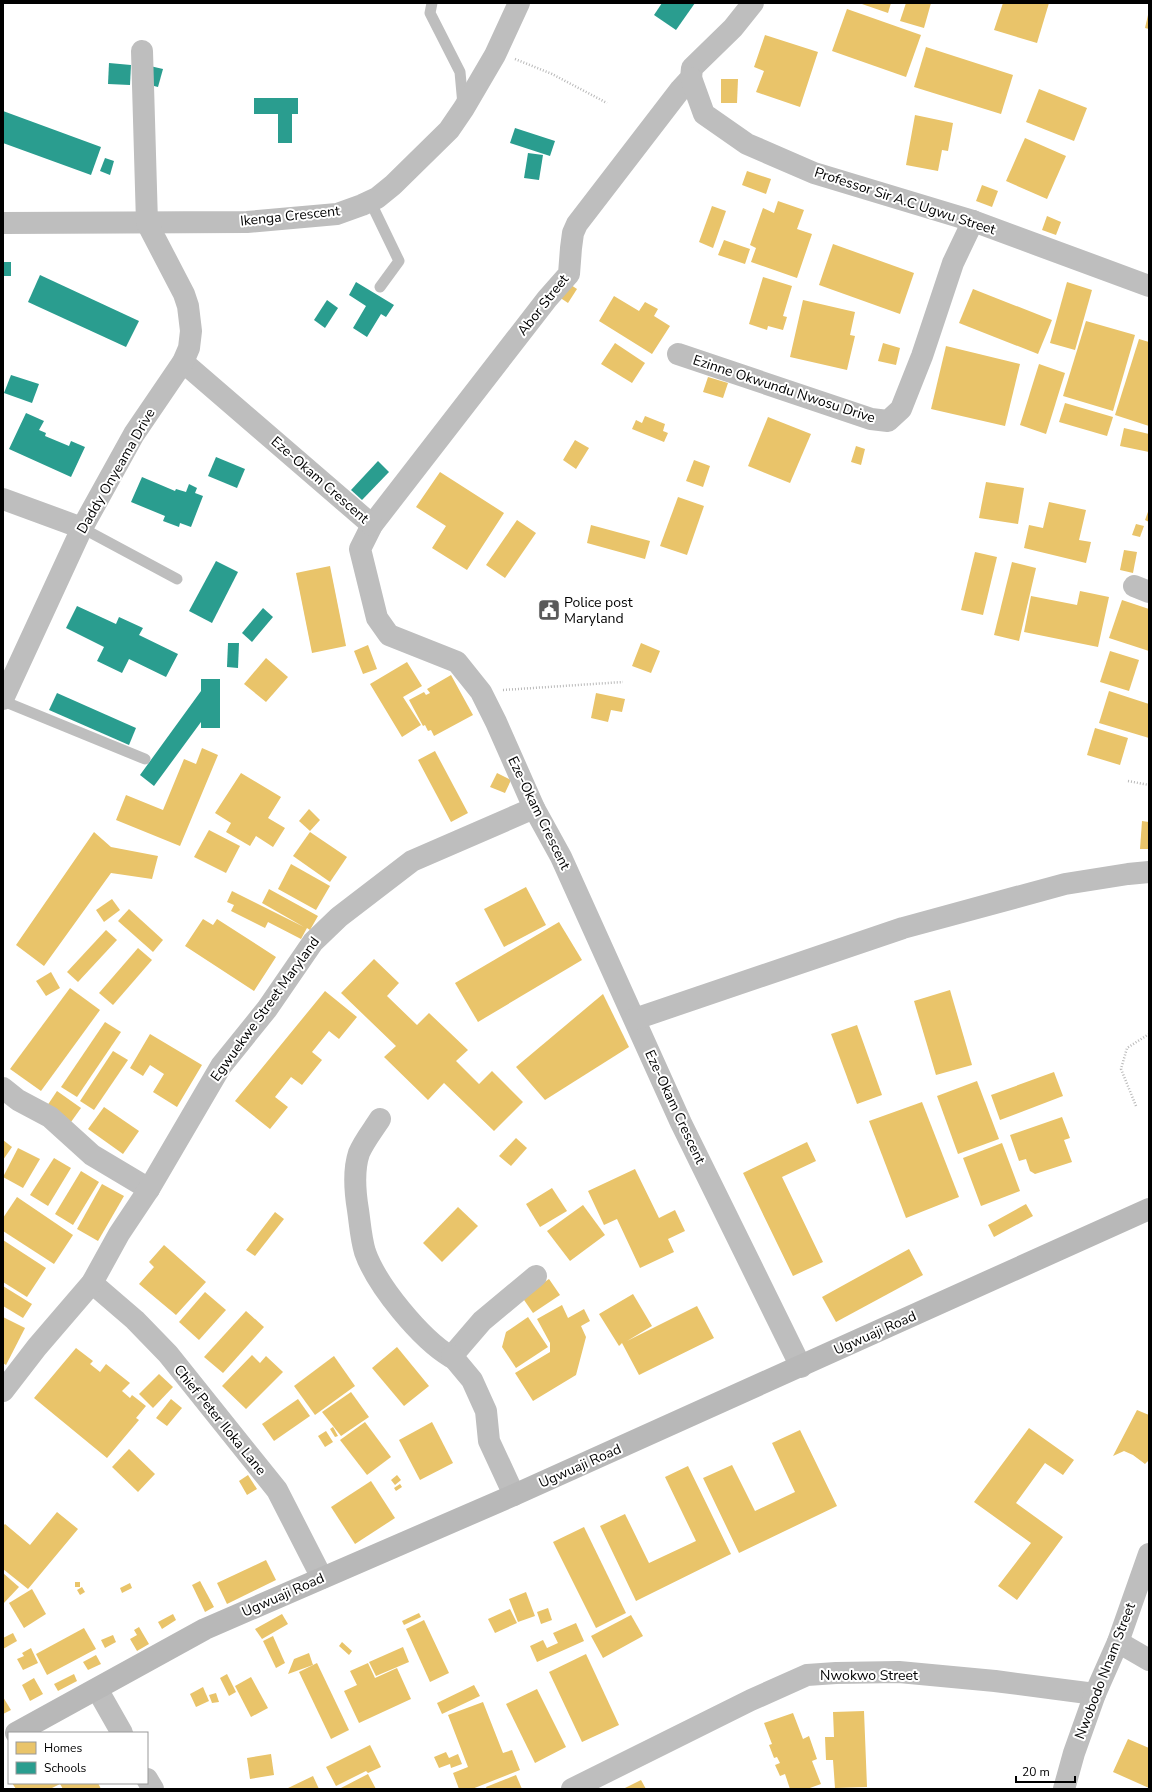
<svg xmlns="http://www.w3.org/2000/svg" width="1152" height="1792" viewBox="0 0 1152 1792" font-family="'Nunito Sans',sans-serif">
  <rect width="100%" height="100%" fill="#fff"/>
  <g fill="#e9c46a">
    <polygon points="859,3 891,3 888,13"/>
    <polygon points="906,3 931,3 924,28 900,21"/>
    <polygon points="1003,3 1049,3 1037,43 994,30"/>
    <polygon points="847,9 921,35 906,77 832,51"/>
    <polygon points="1148,15 1149,15 1149,29 1145,28"/>
    <polygon points="765,35 818,52 800,107 756,92 764,71 754,67"/>
    <polygon points="926,47 1013,75 1001,114 914,87"/>
    <polygon points="721,79 738,79 737,103 721,103"/>
    <polygon points="1039,89 1087,108 1074,141 1026,122"/>
    <polygon points="915,115 953,123 948,151 942,150 938,171 906,165"/>
    <polygon points="1025,138 1066,156 1047,199 1006,181"/>
    <polygon points="747,171 771,179 766,194 742,185"/>
    <polygon points="982,185 998,191 992,207 976,201"/>
    <polygon points="778,201 804,210 797,229 812,234 797,278 751,262 756,248 750,245 763,208 774,213"/>
    <polygon points="712,206 726,211 713,248 699,242"/>
    <polygon points="1047,216 1061,222 1056,235 1042,230"/>
    <polygon points="724,240 750,249 745,264 718,255"/>
    <polygon points="833,244 914,273 900,314 819,285"/>
    <polygon points="763,277 792,286 783,316 787,317 783,330 768,326 767,330 749,324"/>
    <polygon points="1067,282 1092,290 1075,350 1050,343"/>
    <polygon points="568,283 577,289 568,303 559,297"/>
    <polygon points="973,289 1052,320 1038,354 959,323"/>
    <polygon points="614,296 639,311 645,302 658,309 654,316 670,326 652,354 599,321"/>
    <polygon points="803,300 855,312 850,335 855,336 847,370 790,357"/>
    <polygon points="1086,321 1135,335 1113,411 1063,396"/>
    <polygon points="1139,339 1149,342 1149,426 1115,415"/>
    <polygon points="615,343 645,363 632,383 601,364"/>
    <polygon points="883,343 900,348 896,365 878,361"/>
    <polygon points="946,346 1020,364 1005,426 931,409"/>
    <polygon points="1039,364 1065,373 1046,434 1020,425"/>
    <polygon points="708,377 728,383 723,398 703,392"/>
    <polygon points="1065,403 1113,417 1107,436 1059,422"/>
    <polygon points="645,416 665,424 663,431 668,433 664,442 632,429 636,420 642,423"/>
    <polygon points="768,417 811,434 790,483 748,466"/>
    <polygon points="1124,428 1149,434 1149,452 1120,446"/>
    <polygon points="575,440 589,448 576,469 563,460"/>
    <polygon points="856,446 865,449 861,465 851,462"/>
    <polygon points="694,460 710,466 703,487 686,481"/>
    <polygon points="440,472 504,513 467,570 432,548 446,526 416,507"/>
    <polygon points="986,482 1024,488 1018,524 979,518"/>
    <polygon points="678,497 704,506 687,555 660,546"/>
    <polygon points="1049,502 1086,510 1079,540 1091,542 1086,563 1024,548 1029,525 1043,528"/>
    <polygon points="1149,509 1149,522 1145,520"/>
    <polygon points="517,520 536,533 505,578 486,565"/>
    <polygon points="1136,524 1144,526 1140,537 1132,535"/>
    <polygon points="591,525 650,541 645,559 587,543"/>
    <polygon points="1124,550 1137,552 1133,573 1120,570"/>
    <polygon points="975,552 997,557 983,615 961,610"/>
    <polygon points="1012,562 1036,568 1019,641 994,635"/>
    <polygon points="330,566 346,646 312,653 296,573"/>
    <polygon points="1080,591 1109,597 1098,647 1024,632 1031,596 1077,605"/>
    <polygon points="1122,600 1149,609 1149,651 1109,638"/>
    <polygon points="641,643 660,651 651,673 632,666"/>
    <polygon points="368,645 377,669 363,674 354,651"/>
    <polygon points="1110,651 1139,660 1129,691 1100,682"/>
    <polygon points="266,658 288,677 266,702 244,684"/>
    <polygon points="407,662 422,686 403,697 421,725 402,737 370,684"/>
    <polygon points="451,675 473,715 434,736 431,730 428,731 425,725 423,726 409,700 424,692 426,695 430,693 427,689"/>
    <polygon points="1109,691 1149,704 1149,738 1099,723"/>
    <polygon points="596,693 625,699 622,712 611,710 608,722 591,718"/>
    <polygon points="1095,728 1128,738 1120,765 1087,755"/>
    <polygon points="202,748 218,755 180,846 116,820 126,795 163,810 184,759 196,764"/>
    <polygon points="435,751 468,813 451,822 418,760"/>
    <polygon points="241,773 281,797 268,818 285,828 273,847 256,836 250,846 226,832 231,823 215,813"/>
    <polygon points="497,773 511,780 505,793 490,787"/>
    <polygon points="309,809 320,820 310,831 299,821"/>
    <polygon points="1142,821 1149,822 1149,849 1140,849"/>
    <polygon points="209,830 240,846 226,873 194,857"/>
    <polygon points="94,832 111,847 158,856 152,879 111,873 44,966 16,945"/>
    <polygon points="310,832 347,857 330,882 293,856"/>
    <polygon points="291,864 330,886 316,910 278,889"/>
    <polygon points="526,887 546,925 504,947 484,909"/>
    <polygon points="269,889 318,916 310,930 307,928 301,939 268,922 265,928 231,911 234,905 227,902 232,891 304,927 262,903"/>
    <polygon points="112,899 120,910 104,922 96,910"/>
    <polygon points="129,909 163,940 153,952 118,921"/>
    <polygon points="203,919 213,925 217,919 276,957 254,991 185,946"/>
    <polygon points="559,922 582,960 478,1022 455,983"/>
    <polygon points="106,930 117,940 78,982 67,972"/>
    <polygon points="138,948 152,960 113,1005 99,993"/>
    <polygon points="374,959 399,983 387,996 417,1025 429,1013 468,1050 456,1061 479,1084 492,1071 523,1102 494,1131 444,1083 428,1100 384,1057 396,1046 341,993"/>
    <polygon points="51,972 60,988 46,996 36,981"/>
    <polygon points="70,988 100,1010 41,1091 10,1069"/>
    <polygon points="950,990 972,1065 936,1075 914,1001"/>
    <polygon points="325,991 357,1017 339,1039 329,1031 312,1052 322,1060 302,1085 291,1077 275,1097 288,1107 270,1129 235,1101"/>
    <polygon points="603,994 629,1047 545,1100 516,1067"/>
    <polygon points="105,1022 121,1032 77,1097 61,1087"/>
    <polygon points="857,1025 882,1095 857,1104 831,1034"/>
    <polygon points="150,1034 202,1065 177,1107 153,1092 164,1074 150,1065 143,1076 130,1068"/>
    <polygon points="113,1051 128,1060 94,1110 80,1101"/>
    <polygon points="1054,1072 1063,1096 1000,1120 991,1095"/>
    <polygon points="977,1081 999,1139 958,1154 937,1096"/>
    <polygon points="57,1091 81,1108 71,1122 47,1106"/>
    <polygon points="922,1102 959,1197 906,1218 869,1121"/>
    <polygon points="104,1107 139,1131 123,1154 88,1129"/>
    <polygon points="1062,1117 1070,1138 1064,1140 1072,1162 1035,1174 1030,1171 1026,1159 1019,1161 1010,1135"/>
    <polygon points="516,1138 527,1148 511,1166 499,1156"/>
    <polygon points="3,1140 12,1147 3,1160"/>
    <polygon points="807,1142 816,1161 782,1177 823,1262 793,1276 743,1173"/>
    <polygon points="1002,1143 1020,1191 981,1206 963,1158"/>
    <polygon points="18,1148 40,1159 23,1188 3,1177"/>
    <polygon points="54,1158 71,1168 48,1206 30,1195"/>
    <polygon points="635,1169 659,1218 675,1210 685,1231 668,1239 674,1252 640,1268 617,1219 604,1225 588,1191"/>
    <polygon points="81,1171 99,1182 73,1225 55,1214"/>
    <polygon points="102,1184 124,1196 98,1241 77,1229"/>
    <polygon points="552,1188 567,1211 540,1227 526,1204"/>
    <polygon points="17,1197 73,1235 54,1264 3,1231 3,1218"/>
    <polygon points="1026,1204 1033,1216 994,1237 988,1225"/>
    <polygon points="583,1205 605,1235 570,1261 547,1231"/>
    <polygon points="458,1207 478,1226 442,1262 423,1243"/>
    <polygon points="275,1212 284,1219 255,1256 246,1250"/>
    <polygon points="3,1240 46,1268 27,1297 3,1282"/>
    <polygon points="164,1245 206,1282 176,1315 139,1284 154,1267 149,1262"/>
    <polygon points="909,1249 923,1275 836,1322 822,1297"/>
    <polygon points="549,1279 560,1295 533,1313 522,1297"/>
    <polygon points="3,1286 32,1304 23,1318 3,1306"/>
    <polygon points="205,1292 226,1310 199,1340 179,1322"/>
    <polygon points="633,1294 652,1326 627,1341 697,1306 714,1338 639,1375 622,1343 619,1346 599,1314"/>
    <polygon points="562,1305 568,1318 584,1309 590,1321 581,1326 586,1337 576,1375 533,1401 515,1373 550,1352 550,1343 537,1319"/>
    <polygon points="246,1311 264,1327 223,1373 204,1357"/>
    <polygon points="3,1317 25,1328 6,1365 3,1363"/>
    <polygon points="528,1317 548,1347 516,1368 502,1347 506,1332"/>
    <polygon points="397,1347 429,1386 404,1406 372,1368"/>
    <polygon points="76,1348 93,1361 90,1364 100,1372 106,1364 130,1383 122,1391 130,1398 132,1395 146,1406 136,1418 139,1420 107,1458 34,1398"/>
    <polygon points="252,1355 260,1363 266,1356 283,1372 246,1409 222,1386"/>
    <polygon points="334,1356 355,1386 315,1415 294,1386"/>
    <polygon points="159,1374 173,1387 153,1408 139,1394"/>
    <polygon points="351,1392 369,1417 341,1436 322,1412"/>
    <polygon points="171,1399 182,1408 167,1426 156,1418"/>
    <polygon points="298,1399 310,1416 274,1441 262,1424"/>
    <polygon points="1137,1410 1149,1415 1149,1460 1145,1464 1133,1455 1124,1451 1113,1456"/>
    <polygon points="365,1422 391,1457 367,1475 340,1440"/>
    <polygon points="432,1422 453,1463 420,1480 399,1440"/>
    <polygon points="333,1427 338,1436 335,1437 330,1429"/>
    <polygon points="1029,1428 1074,1460 1063,1475 1045,1463 1016,1503 1063,1537 1017,1600 998,1586 1031,1543 974,1502"/>
    <polygon points="800,1430 837,1506 739,1553 703,1478 732,1465 755,1511 795,1492 772,1443"/>
    <polygon points="326,1431 333,1442 325,1447 318,1436"/>
    <polygon points="129,1449 155,1474 138,1492 112,1467"/>
    <polygon points="688,1466 731,1554 636,1601 600,1526 625,1514 649,1563 696,1541 665,1477"/>
    <polygon points="248,1475 257,1489 247,1495 239,1481"/>
    <polygon points="397,1475 401,1480 395,1485 391,1480"/>
    <polygon points="371,1481 395,1518 355,1544 331,1507"/>
    <polygon points="400,1484 402,1487 396,1491 394,1488"/>
    <polygon points="57,1512 78,1529 28,1589 3,1569 3,1526 5,1524 30,1545"/>
    <polygon points="584,1527 626,1613 596,1628 553,1542"/>
    <polygon points="266,1560 276,1580 227,1604 217,1583"/>
    <polygon points="3,1573 19,1587 3,1604"/>
    <polygon points="200,1581 214,1607 205,1612 192,1585"/>
    <rect x="75" y="1582" width="5" height="5"/>
    <polygon points="130,1583 132,1588 122,1593 120,1588"/>
    <polygon points="82,1587 85,1592 80,1595 77,1590"/>
    <polygon points="32,1589 46,1614 24,1628 9,1603"/>
    <polygon points="526,1592 535,1616 518,1622 509,1599"/>
    <polygon points="548,1608 552,1620 541,1624 537,1612"/>
    <polygon points="510,1609 517,1623 495,1633 488,1619"/>
    <polygon points="419,1613 421,1617 404,1625 402,1621"/>
    <polygon points="173,1614 176,1620 162,1629 158,1622"/>
    <polygon points="282,1614 288,1624 262,1639 255,1629"/>
    <polygon points="631,1615 643,1636 603,1658 591,1636"/>
    <polygon points="424,1620 449,1673 430,1682 406,1629"/>
    <polygon points="576,1623 584,1641 537,1662 530,1646 543,1640 547,1648 558,1643 553,1633"/>
    <polygon points="139,1627 149,1644 137,1651 130,1639 137,1635 134,1630"/>
    <polygon points="84,1628 96,1649 47,1675 36,1654"/>
    <polygon points="13,1633 17,1641 3,1649 3,1638"/>
    <polygon points="113,1635 116,1642 105,1648 101,1640"/>
    <polygon points="273,1636 285,1663 276,1668 263,1641"/>
    <polygon points="342,1642 352,1651 349,1655 339,1646"/>
    <polygon points="403,1647 409,1662 376,1676 369,1662"/>
    <polygon points="31,1648 38,1663 23,1670 17,1659 24,1656 22,1653"/>
    <polygon points="309,1653 313,1665 288,1674 294,1659"/>
    <polygon points="586,1654 619,1725 582,1742 549,1672"/>
    <polygon points="96,1655 101,1664 88,1670 83,1662"/>
    <polygon points="317,1663 349,1730 331,1739 299,1672"/>
    <polygon points="368,1663 375,1678 397,1668 411,1699 359,1723 344,1691 357,1685 350,1671"/>
    <polygon points="74,1674 77,1681 58,1691 54,1684"/>
    <polygon points="227,1674 236,1692 229,1696 220,1678"/>
    <polygon points="251,1677 268,1708 251,1717 235,1686"/>
    <polygon points="34,1678 43,1694 30,1701 22,1685"/>
    <polygon points="474,1685 480,1696 442,1714 437,1703"/>
    <polygon points="203,1687 209,1701 196,1707 190,1694"/>
    <polygon points="537,1689 566,1747 535,1763 506,1704"/>
    <polygon points="216,1693 219,1702 212,1703 209,1695"/>
    <polygon points="3,1697 11,1710 3,1714"/>
    <polygon points="483,1702 503,1753 512,1750 520,1770 472,1789 459,1789 453,1773 468,1767 448,1715"/>
    <polygon points="864,1711 867,1787 835,1788 833,1760 826,1760 825,1737 834,1737 833,1712"/>
    <polygon points="793,1713 803,1739 809,1736 817,1759 812,1761 821,1784 807,1789 790,1789 785,1774 780,1776 775,1765 780,1763 777,1757 774,1758 769,1745 772,1744 764,1723"/>
    <polygon points="1128,1739 1149,1748 1149,1788 1113,1772"/>
    <polygon points="370,1745 381,1767 368,1773 366,1771 336,1786 326,1767"/>
    <polygon points="446,1752 449,1758 458,1754 462,1764 451,1768 450,1764 439,1768 434,1757"/>
    <polygon points="271,1754 274,1775 250,1779 247,1758"/>
    <polygon points="368,1774 376,1789 339,1789"/>
    <polygon points="516,1775 522,1789 487,1789 486,1787"/>
    <polygon points="313,1776 319,1789 286,1789"/>
    <polygon points="641,1780 646,1789 623,1789"/>
    <polygon points="12,1783 98,1783 101,1789 63,1789 60,1784 50,1789 16,1789"/>
  </g>
  <g fill="#2a9d8f">
    <polygon points="662,3 695,3 676,30 654,15"/>
    <polygon points="109,63 131,65 130,85 108,84"/>
    <polygon points="150,66 163,69 158,87 146,84"/>
    <polygon points="254,98 298,98 298,114 292,114 292,143 278,143 278,114 254,114"/>
    <polygon points="3,111 101,147 91,175 3,143"/>
    <polygon points="515,128 555,141 550,156 510,143"/>
    <polygon points="528,153 543,155 539,180 524,178"/>
    <polygon points="105,158 114,161 110,175 100,171"/>
    <rect x="3" y="262" width="8" height="14"/>
    <polygon points="40,275 139,321 126,347 28,302"/>
    <polygon points="356,282 394,305 386,317 381,314 367,337 353,328 366,306 349,295"/>
    <polygon points="327,300 338,308 325,328 314,320"/>
    <polygon points="11,375 39,384 32,403 4,393"/>
    <polygon points="26,413 44,421 39,430 46,433 45,436 69,446 71,441 85,447 71,477 9,449"/>
    <polygon points="216,457 245,469 237,488 208,476"/>
    <polygon points="378,461 389,472 362,500 351,490"/>
    <polygon points="142,477 175,491 176,489 186,492 189,484 197,488 195,493 203,496 191,527 180,523 179,527 163,521 165,516 131,502"/>
    <polygon points="216,561 238,572 212,623 189,611"/>
    <polygon points="77,606 116,624 119,617 143,628 139,635 178,654 166,677 129,659 122,673 97,661 104,647 66,628"/>
    <polygon points="263,608 273,617 252,642 242,633"/>
    <polygon points="228,643 239,643 238,668 227,667"/>
    <polygon points="201,679 220,679 220,728 201,728 201,722 154,786 140,775 201,691"/>
    <polygon points="57,693 136,728 129,745 49,710"/>
  </g>
  <g fill="none" stroke-linecap="round" stroke-linejoin="round">
    <g stroke="#b9b9b9" stroke-width="2.5" stroke-dasharray="1 2" stroke-linecap="butt">
      <polyline points="515,59 552,74 607,103"/>
      <polyline points="503,690 623,682"/>
      <polyline points="1128,781 1149,785"/>
      <polyline points="1136,1106 1121,1069 1127,1048 1149,1034"/>
    </g>
    <g stroke="#bebebe" stroke-width="11">
      <polyline points="432,3 430,13 460,72 463,105"/>
      <polyline points="370,201 399,261 380,287"/>
      <polyline points="82,528 177,579"/>
      <polyline points="3,701 145,759"/>
    </g>
    <g stroke="#bebebe" stroke-width="22">
      <polyline points="753,3 733,28 692,68 691,78 680,90 577,224 573,233 571,248 569,274 547,299 372,525 360,549 377,618 389,635 457,662 481,692 496,722 534,808 561,857 681,1123 801,1367"/>
      <polyline points="691,78 704,114 747,144 814,173 973,221 1149,286"/>
      <polyline points="3,223 247,222 337,214 362,205 377,198 393,185 449,130 464,108 495,55 519,3"/>
      <polyline points="678,354 871,419 888,421 901,409 922,356 953,263 973,221"/>
      <polyline points="183,362 372,525"/>
      <polyline points="3,499 82,528"/>
      <polyline points="1134,586 1149,592"/>
      <polyline points="3,699 82,528 134,434 183,362 189,348 191,331 188,306 184,294 147,223 142,51"/>
      <polyline points="635,1019 903,928 1065,884 1128,874 1149,872"/>
      <polyline points="3,1088 18,1100 50,1117 92,1155 149,1189"/>
      <path d="M380,1119C373,1130 364,1141 359,1153C353,1171 355,1192 358,1210C360,1224 361,1239 365,1252C377,1286 421,1339 451,1357L482,1321L536,1276"/>
      <polyline points="92,1283 135,1320 168,1354 277,1490 322,1578"/>
      <polyline points="452,1356 472,1380 486,1411 489,1441 514,1495"/>
      <polyline points="3,1391 37,1347 92,1283 119,1234 149,1189 221,1066 267,1009 313,942 339,917 412,861 534,808"/>
      <polyline points="1118,1642 1149,1660"/>
      <polyline points="97,1689 122,1733"/>
      <polyline points="147,1779 153,1789"/>
      <polyline points="572,1789 751,1700 807,1675 836,1673 899,1672 995,1681 1095,1694"/>
      <polyline points="1064,1789 1074,1753 1095,1694 1118,1642 1149,1554"/>
    </g>
    <polyline stroke="#b8b8b8" stroke-width="22" points="16,1733 205,1629 514,1495 1149,1209"/>
  </g>
  <defs>
    <g id="civic-square" transform="scale(1.15)"><rect x="-9" y="-9" width="18" height="18" rx="4" fill="#595959" stroke="#fff"/><path d="M-.6-6.5H3V-4.5H.6V-3L4-1V1h2V6H-6V1h2V-1L-.6-3ZM-1.2 2.5V6h2.4V2.5Z" fill="#fff"/></g>
  </defs>
  <g fill-rule="evenodd">
    <use href="#civic-square" x="549" y="610"/>
  </g>
  <g text-anchor="middle" dominant-baseline="central" stroke-width="4" stroke-linejoin="round" paint-order="stroke">
    <g font-size="14" fill="#000" stroke="#fff">
      <text transform="translate(905 201) rotate(18)">Professor Sir A.C Ugwu Street</text>
      <text transform="translate(290 216) rotate(-6)">Ikenga Crescent</text>
      <text transform="translate(543 305) rotate(-52)">Abor Street</text>
      <text transform="translate(784 389) rotate(18)">Ezinne Okwundu Nwosu Drive</text>
      <text transform="translate(116 471) rotate(-60)">Daddy Onyeama Drive</text>
      <text transform="translate(320 480) rotate(41)">Eze-Okam Crescent</text>
      <text transform="translate(539 813) rotate(64)">Eze-Okam Crescent</text>
      <text transform="translate(265 1009) rotate(-54)">Egwuekwe Street Maryland</text>
      <text transform="translate(675 1107) rotate(65)">Eze-Okam Crescent</text>
      <text transform="translate(875 1333) rotate(-24)">Ugwuaji Road</text>
      <text transform="translate(220 1420) rotate(51)">Chief Peter Iloka Lane</text>
      <text transform="translate(580 1466) rotate(-24)">Ugwuaji Road</text>
      <text transform="translate(283 1595) rotate(-24)">Ugwuaji Road</text>
      <text transform="translate(1105 1671) rotate(-69)">Nwobodo Nnam Street</text>
      <text x="869" y="1675">Nwokwo Street</text>
    </g>
    <g font-size="14" fill="#000" stroke="#fff" text-anchor="start">
      <text x="564" y="602">Police post<tspan x="564" dy="16">Maryland</tspan></text>
    </g>
  </g>
  <rect width="1152" height="1792" fill="none" stroke="#000000" stroke-width="8"/>
  <rect x="8" y="1732" width="140" height="52" fill="#ffffff" stroke="#999999"/>
  <rect x="16" y="1742" width="20" height="12" fill="#e9c46a" stroke="#999999"/>
  <text x="44" y="1752" font-size="12" fill="#000000">Homes</text>
  <rect x="16" y="1762" width="20" height="12" fill="#2a9d8f" stroke="#999999"/>
  <text x="44" y="1772" font-size="12" fill="#000000">Schools</text>
  <path d="M1016 1776v6h59v-6" fill="none" stroke="#000000" stroke-width="2"/>
  <text x="1022" y="1776" font-size="12" fill="#000000" stroke="#ffffff" stroke-width="3" paint-order="stroke">20 m</text>
</svg>
